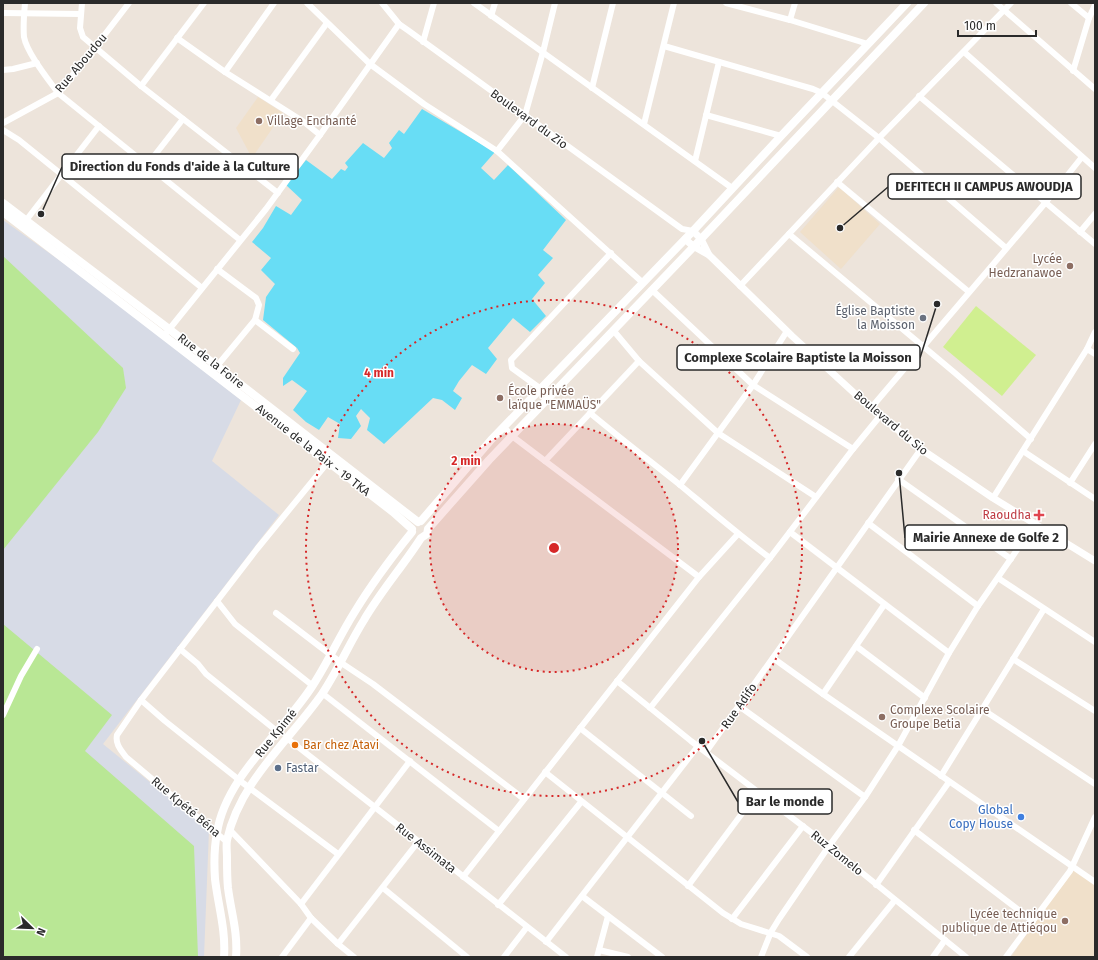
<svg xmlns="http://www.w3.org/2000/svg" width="1098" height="960" viewBox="0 0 1098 960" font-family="'Fira Sans',sans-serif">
  <rect width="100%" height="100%" fill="#ede4db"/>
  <g fill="#f0e0ca">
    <polygon points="258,97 283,113 252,158 236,128"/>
    <polygon points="839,187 880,224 841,269 800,232"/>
    <polygon points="1072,869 1095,885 1095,957 1011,957"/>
  </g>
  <polygon fill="#d7dbe6" points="3,220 94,285 241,400 212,461 279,515 103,744 209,830 204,957 3,957"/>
  <g fill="#b9e795">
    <polygon points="3,256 123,368 126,388 98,432 3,550"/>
    <polygon points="3,624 112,715 85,751 194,846 198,957 3,957"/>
  </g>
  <polygon fill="#d0ef90" points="976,306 1036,355 1002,396 943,347"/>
  <polygon fill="#68ddf5" points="422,109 495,152 481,168 494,180 508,165 566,220 543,250 553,258 538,275 545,283 532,299 546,316 530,332 513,318 488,348 497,359 486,374 472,365 459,381 453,391 462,398 455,410 442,400 433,398 384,444 367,430 370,418 361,409 356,416 361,426 351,439 338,438 340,424 328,417 319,430 306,422 293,410 307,391 292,380 283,386 283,378 300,353 297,348 263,320 266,297 275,284 261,270 271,258 252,242 263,228 276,206 291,215 302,200 286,185 306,160 332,179 341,169 345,171 348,167 345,163 363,143 384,158 392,148 389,143 399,130 404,134"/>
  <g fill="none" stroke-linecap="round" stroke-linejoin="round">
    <g stroke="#fff" stroke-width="6">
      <path d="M25,3C24,14 23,26 24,37C27,53 48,79 58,93L240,240"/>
      <polyline points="82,3 80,28 83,37 141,86 278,193"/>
      <polyline points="307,3 370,64 424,104 497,151 642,282"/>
      <polyline points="382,3 399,24 409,31 682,229 693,231"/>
      <polyline points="474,3 732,188"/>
      <polyline points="726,3 790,20 868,44"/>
      <polyline points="996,3 1095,89"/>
      <polyline points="1071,3 1089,18"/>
      <polyline points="3,13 81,14"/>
      <polyline points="491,16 495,3"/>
      <polyline points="790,20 795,3"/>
      <polyline points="177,38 225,72 304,122 320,135"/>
      <polyline points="423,42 434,3"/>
      <polyline points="664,46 813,89 822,93 879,138 1006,248"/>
      <polyline points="964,52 1095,168"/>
      <polyline points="3,70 13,69 37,63"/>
      <polyline points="1073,71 1089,18 1095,5"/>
      <polyline points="225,72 274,3"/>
      <polyline points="141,86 204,3"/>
      <polyline points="592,88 613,3"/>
      <polyline points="919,96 1095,244"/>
      <polyline points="271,100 327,23"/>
      <polyline points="706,115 781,136"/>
      <polyline points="3,123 58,93 96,46 129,3"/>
      <polyline points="644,124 674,3"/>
      <polyline points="3,130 19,140 202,288"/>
      <polyline points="497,151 525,115 543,52 555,3"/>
      <polyline points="695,161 719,62"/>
      <polyline points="147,165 183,119"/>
      <polyline points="837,182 969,292"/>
      <polyline points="24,223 99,126"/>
      <polyline points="1080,232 1095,214"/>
      <polyline points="789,234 955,373 1031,439"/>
      <polyline points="740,286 879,138 1011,3"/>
      <polyline points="652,290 753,385 853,449"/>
      <polyline points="255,320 293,349"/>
      <polyline points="613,330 639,361 718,433 816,497"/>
      <polyline points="167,332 266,209 320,135 399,24"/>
      <polyline points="1087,349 1095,354"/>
      <polyline points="217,366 255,320 259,305 256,298 217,269"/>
      <polyline points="541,389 512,368 511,360 611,253"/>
      <polyline points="871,408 1046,202 1082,157"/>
      <path d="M590,413C620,438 650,461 680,485C710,510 739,535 770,558"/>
      <polyline points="504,427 512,436 545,461 699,577"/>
      <polyline points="1023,451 1095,499"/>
      <polyline points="545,461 639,361"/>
      <polyline points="898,479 1011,559"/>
      <polyline points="1070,483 1095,444"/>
      <polyline points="680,485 753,385 787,331"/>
      <polyline points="993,498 1087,349 1095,332"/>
      <polyline points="868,523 978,606"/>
      <polyline points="790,532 949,653"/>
      <polyline points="998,578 1095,642"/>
      <polyline points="217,601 235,624 313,686"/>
      <polyline points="276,613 340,662 373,684 524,799"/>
      <polyline points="856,646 925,698"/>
      <polyline points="180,649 198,664 206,674 278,732"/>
      <polyline points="773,658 823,694 1095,882"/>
      <polyline points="1013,659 1095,711"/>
      <polyline points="617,681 691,741 829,846 966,957"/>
      <polyline points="322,693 499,831"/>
      <polyline points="823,694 884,605"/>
      <polyline points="141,700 165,721 243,783 338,854"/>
      <polyline points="739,706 865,797"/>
      <polyline points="650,708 770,558 853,449 880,416"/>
      <polyline points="982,709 1095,784"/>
      <polyline points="3,715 21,676 37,649"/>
      <polyline points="580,728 691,816"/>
      <polyline points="288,739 566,957"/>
      <polyline points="706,752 921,449"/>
      <polyline points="545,772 723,913 741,924 779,936 807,957"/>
      <polyline points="941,776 1044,609"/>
      <polyline points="230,830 301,904 311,918 338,944 354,957"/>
      <polyline points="914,830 1033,921"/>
      <path d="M227,842L126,757C121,750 115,744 117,735L141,700L257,549L328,462"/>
      <polyline points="463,877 699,577 738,534"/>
      <polyline points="876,885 949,782"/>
      <polyline points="688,886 758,792"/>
      <polyline points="383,888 467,957"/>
      <polyline points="582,896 662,957"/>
      <polyline points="301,904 410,761"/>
      <polyline points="498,905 581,802"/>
      <polyline points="732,919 803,826"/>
      <polyline points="546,942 698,746"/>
      <polyline points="338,944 418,842"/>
      <polyline points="599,950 628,957"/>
      <polyline points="282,957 311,918"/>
      <polyline points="504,957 527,927"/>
      <polyline points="597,957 608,916"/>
      <polyline points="761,957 771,932 779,919 829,846 865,797 898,746 949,653 978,606 1035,524"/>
      <polyline points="849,957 895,900"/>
      <polyline points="933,957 945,940"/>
      <polyline points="1006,957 1070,871 1095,817"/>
    </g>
    <g stroke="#fff" stroke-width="7">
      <polyline points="693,231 701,239 709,255"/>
      <polyline points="685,239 693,246 709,255 792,336 864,402 921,449 993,498 1095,561"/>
    </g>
    <g stroke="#fff" stroke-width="8">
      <polyline points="3,203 169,329 418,522"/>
      <polyline points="3,212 393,512 412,529"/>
      <polyline points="421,521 491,440 693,231 781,136 907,3"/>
      <path d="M224,957C226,930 218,905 215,879C214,864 214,848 217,833C225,777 284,731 313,685C328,662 339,637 354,613C371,585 391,558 412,532"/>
      <path d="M236,957C238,932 231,912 228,888C227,878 227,868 227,858C227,852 226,845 227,840C240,781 289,741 322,694C338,670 349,644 364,620C381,591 403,566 421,538L427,534L428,529L489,460L701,239L924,3"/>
    </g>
  </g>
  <circle cx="554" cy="548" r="124" fill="#d62828" fill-opacity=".12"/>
  <g fill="none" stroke="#d62828" stroke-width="2" stroke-dasharray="2 4">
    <circle cx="554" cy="548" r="124"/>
    <circle cx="554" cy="548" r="248"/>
  </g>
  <g fill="#8d6e63" stroke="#fff" stroke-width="1.5">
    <circle cx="259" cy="121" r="4"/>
    <circle cx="1070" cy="266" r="4"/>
    <circle cx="500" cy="398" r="4"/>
    <circle cx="882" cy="717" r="4"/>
    <circle cx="1065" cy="921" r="4"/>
  </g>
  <circle fill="#6b7280" stroke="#fff" stroke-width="1.5" cx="923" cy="318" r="4"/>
  <path fill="#e0444e" stroke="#fff" stroke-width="1.5" d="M1037 509h4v4h4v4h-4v4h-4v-4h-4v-4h4z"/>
  <circle fill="#e8710a" stroke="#fff" stroke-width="1.5" cx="295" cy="745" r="4"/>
  <circle fill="#5c6f8a" stroke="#fff" stroke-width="1.5" cx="278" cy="768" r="4"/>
  <circle fill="#3f7fe0" stroke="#fff" stroke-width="1.5" cx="1021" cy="817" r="4"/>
  <g text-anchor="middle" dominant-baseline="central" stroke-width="3" stroke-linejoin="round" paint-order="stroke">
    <g font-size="12" fill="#2a2a2a" stroke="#fff">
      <text transform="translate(81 63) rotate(-50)">Rue Aboudou</text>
      <text transform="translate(529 119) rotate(36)">Boulevard du Zio</text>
      <text transform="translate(211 361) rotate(38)">Rue de la Foire</text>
      <text transform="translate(891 423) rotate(40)">Boulevard du Sio</text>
      <text transform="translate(313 450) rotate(38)">Avenue de la Paix - 19 TKA</text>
      <text transform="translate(739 706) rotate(-55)">Rue Adifo</text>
      <text transform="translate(276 733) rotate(-51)">Rue Kpimé</text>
      <text transform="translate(186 807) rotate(40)">Rue Kpété Béna</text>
      <text transform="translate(426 848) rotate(38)">Rue Assimata</text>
      <text transform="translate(837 853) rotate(39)">Ruz Zomelo</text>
    </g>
    <g font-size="12" fill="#785e54" stroke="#fff" text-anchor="start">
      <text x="267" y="121">Village Enchanté</text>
      <text x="1062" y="259" text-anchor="end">Lycée<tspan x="1062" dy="14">Hedzranawoe</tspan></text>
      <text x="508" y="391">École privée<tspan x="508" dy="14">laïque "EMMAÜS"</tspan></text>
      <text x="890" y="710">Complexe Scolaire<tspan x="890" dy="14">Groupe Betia</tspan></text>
      <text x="1057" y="914" text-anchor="end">Lycée technique<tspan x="1057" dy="14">publique de Attiéqou</tspan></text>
    </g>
    <g font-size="12" fill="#5b616d" stroke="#fff" text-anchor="end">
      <text x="915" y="311">Église Baptiste<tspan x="915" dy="14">la Moisson</tspan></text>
    </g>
    <g font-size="12" fill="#be3a42" stroke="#fff" text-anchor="end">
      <text x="1031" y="515">Raoudha</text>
    </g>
    <g font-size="12" fill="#c56008" stroke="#fff" text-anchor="start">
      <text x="303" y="745">Bar chez Atavi</text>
    </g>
    <g font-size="12" fill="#4e5e75" stroke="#fff" text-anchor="start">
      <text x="286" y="768">Fastar</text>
    </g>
    <g font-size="12" fill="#366cbe" stroke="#fff" text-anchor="end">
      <text x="1013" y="810">Global<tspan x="1013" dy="14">Copy House</tspan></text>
    </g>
  </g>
  <circle cx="554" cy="548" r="6" fill="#d62828" stroke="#fff" stroke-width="2"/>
  <g font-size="12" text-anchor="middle" font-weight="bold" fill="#d62828" stroke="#fff" stroke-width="3" stroke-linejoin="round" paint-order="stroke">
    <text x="379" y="377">4 min</text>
    <text x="466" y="465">2 min</text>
  </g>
  <path fill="none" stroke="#2a2a2a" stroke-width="1.5" d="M41 214L62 167M840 228L888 187M937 304L920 358M899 473L905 538M702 741L738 802"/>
  <g fill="#2a2a2a" stroke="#fff" stroke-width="1.5">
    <circle cx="41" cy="214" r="4"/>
    <circle cx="840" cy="228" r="4"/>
    <circle cx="937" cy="304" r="4"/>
    <circle cx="899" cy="473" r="4"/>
    <circle cx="702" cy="741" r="4"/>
  </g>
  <g fill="#fff" stroke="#2a2a2a" stroke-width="1.5">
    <rect x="62" y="154" width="236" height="25" rx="4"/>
    <rect x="888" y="174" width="193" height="25" rx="4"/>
    <rect x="677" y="345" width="243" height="25" rx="4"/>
    <rect x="905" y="525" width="162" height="25" rx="4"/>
    <rect x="738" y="789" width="94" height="25" rx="4"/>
  </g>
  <g font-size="13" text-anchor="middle" font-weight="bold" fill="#2a2a2a">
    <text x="180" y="171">Direction du Fonds d'aide à la Culture</text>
    <text x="984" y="191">DEFITECH II CAMPUS AWOUDJA</text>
    <text x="798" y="362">Complexe Scolaire Baptiste la Moisson</text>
    <text x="986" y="542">Mairie Annexe de Golfe 2</text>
    <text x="785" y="806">Bar le monde</text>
  </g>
  <rect width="1098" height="960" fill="none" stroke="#2a2a2a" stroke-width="8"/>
  <g transform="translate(32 928) rotate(113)" stroke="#ffffff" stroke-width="3" paint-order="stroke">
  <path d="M0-3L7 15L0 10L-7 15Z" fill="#2a2a2a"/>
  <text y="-6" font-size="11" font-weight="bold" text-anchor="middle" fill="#2a2a2a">N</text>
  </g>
  <path d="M958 30v6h78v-6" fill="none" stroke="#2a2a2a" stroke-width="2"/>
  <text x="964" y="30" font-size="12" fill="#2a2a2a" stroke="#ffffff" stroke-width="3" paint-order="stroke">100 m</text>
</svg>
